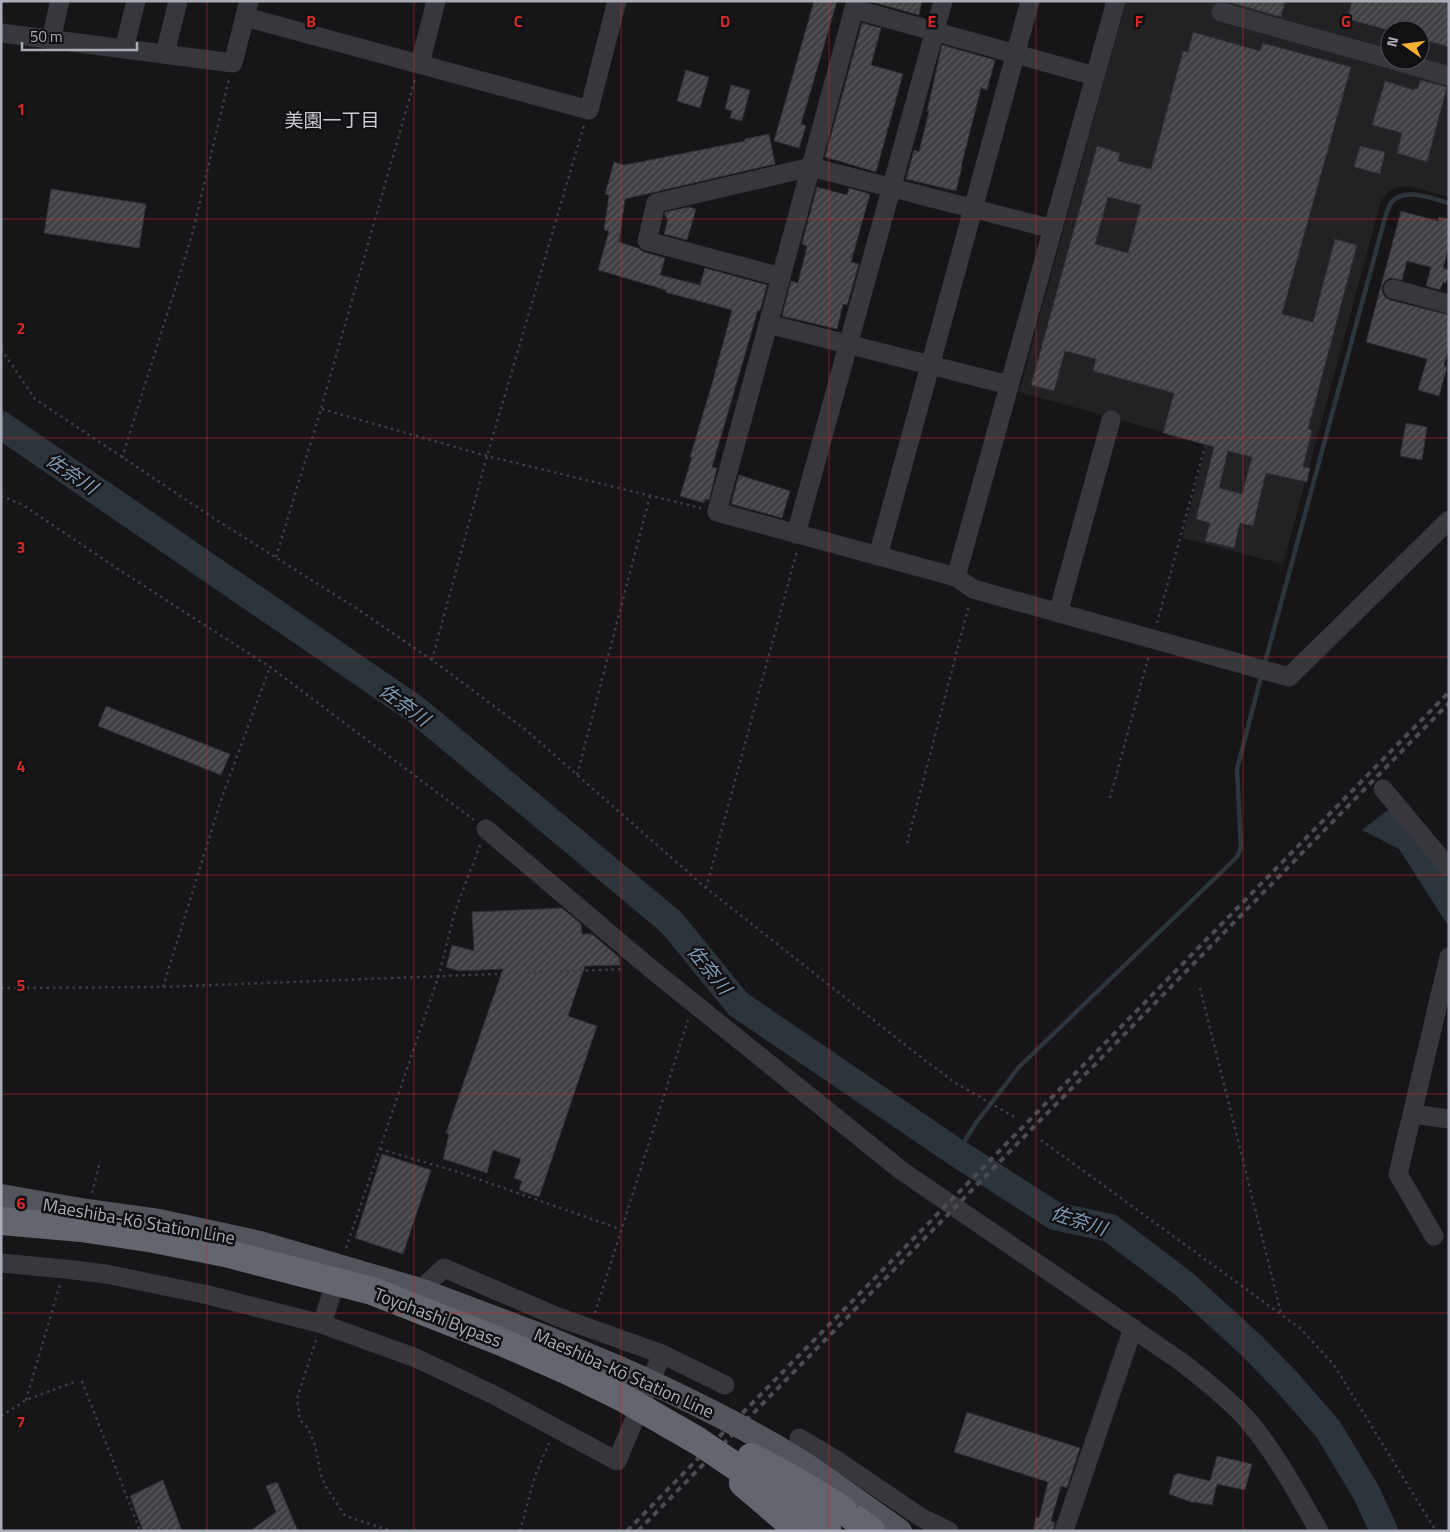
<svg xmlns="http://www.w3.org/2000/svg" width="1450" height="1532" viewBox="0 0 1450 1532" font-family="'Titillium Web','Noto Sans JP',sans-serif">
  <defs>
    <pattern id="building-hatch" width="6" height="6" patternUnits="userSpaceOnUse" patternTransform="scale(1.25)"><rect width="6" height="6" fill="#404145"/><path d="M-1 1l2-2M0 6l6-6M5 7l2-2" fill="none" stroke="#595a5e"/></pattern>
  </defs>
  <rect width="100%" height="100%" fill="#161618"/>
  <path fill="#222225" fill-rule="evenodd" d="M1126,1H1449V197L1408,186L1400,187L1388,192L1381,201L1283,564L1182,538L1207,444L1019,392ZM1390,30H1420V60H1390Z"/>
  <polygon fill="#2c353c" points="1389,809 1449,881 1449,927 1399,849 1362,830"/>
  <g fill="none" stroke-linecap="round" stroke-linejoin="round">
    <g stroke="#2c353c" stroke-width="4.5">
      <path d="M1264,666L1386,214C1387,211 1389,206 1391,203C1404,186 1432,199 1449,203"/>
      <polyline points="957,1153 976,1123 1019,1067 1237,857 1241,848 1237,769 1262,673"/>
    </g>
    <polyline stroke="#2c353c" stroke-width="28" points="1,425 415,709 671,922 738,1004 957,1153 1055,1216 1110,1228 1184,1284 1252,1346 1287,1382 1328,1429 1366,1492 1384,1531"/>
  </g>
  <g fill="url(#building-hatch)" stroke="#303034" fill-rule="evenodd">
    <polygon points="814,1 837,1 801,124 806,126 799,148 774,141"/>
    <polygon points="868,1 922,1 919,15"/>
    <polygon points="1224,1 1285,1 1281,17"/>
    <polygon points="1352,1 1449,1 1449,47 1420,39 1420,30 1388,30 1347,19"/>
    <polygon points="862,23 881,28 871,65 903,74 876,172 825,157"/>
    <path d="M1193,32L1260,51L1263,43L1351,67L1282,314L1313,322L1335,239L1357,245L1308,429L1312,430L1303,467L1310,468L1307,482L1266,473L1253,526L1240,523L1234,548L1205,541L1210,523L1196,519L1214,447L1163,433L1174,393L1093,371L1096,359L1065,351L1054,391L1031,385L1097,146L1120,153L1118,161L1151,169L1183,51L1188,52ZM1108,197L1141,205L1128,253L1095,244ZM1228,451L1252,457L1242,494L1219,488Z"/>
    <polygon points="942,45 995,60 987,90 981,88 961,167 962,167 956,191 906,179 914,150 919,152 929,111 927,111"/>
    <polygon points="686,70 709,77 700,108 677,101"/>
    <polygon points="1420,80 1447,87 1427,162 1397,153 1402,133 1372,125 1385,81 1414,90 1414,88 1418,89"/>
    <polygon points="731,85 750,90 742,121 730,118 732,111 725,109"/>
    <polygon points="769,134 775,164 625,199 619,242 638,248 644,252 665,258 660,275 700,285 705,268 767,285 760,311 758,310 712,467 717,468 709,500 705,499 704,503 680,496 692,457 690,457 712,384 732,310 665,292 666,290 598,270 609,231 604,230 609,195 605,194 614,162 625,165 745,141 745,139"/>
    <polygon points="1360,146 1385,152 1380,174 1354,167"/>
    <polygon points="817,187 847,195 849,188 870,194 851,262 859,264 847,305 843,304 837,329 782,316 791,281 798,283 807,246 802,244 804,236"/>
    <polygon points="51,189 146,204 139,248 44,233"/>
    <polygon points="689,207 696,209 687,240 664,234 668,219 665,216 665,212"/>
    <polygon points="1401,211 1438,221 1439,217 1449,219 1449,247 1443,268 1449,270 1449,273 1446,283 1443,282 1440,290 1426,286 1431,267 1407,261 1402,280 1390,278 1385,281 1382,287 1382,292 1385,297 1390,300 1449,315 1449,347 1444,366 1447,367 1439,396 1418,390 1427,359 1366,342"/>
    <polygon points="1406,423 1427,427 1422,460 1400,456"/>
    <polygon points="739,475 790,491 782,518 731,504"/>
    <polygon points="106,706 230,754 221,775 98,726"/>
    <polygon points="562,908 581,924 582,934 592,934 619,957 620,965 585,966 568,1016 597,1026 539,1197 519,1190 522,1181 514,1178 521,1159 493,1150 487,1173 443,1159 449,1134 446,1133 503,969 459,971 446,967 452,945 474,951 472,912"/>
    <polygon points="382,1154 431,1170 403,1254 355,1238"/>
    <polygon points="967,1412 1080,1448 1067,1488 1061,1486 1051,1521 1055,1523 1053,1531 1033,1531 1036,1517 1039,1518 1048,1482 954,1452"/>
    <polygon points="1217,1456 1252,1464 1245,1490 1217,1484 1212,1505 1194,1502 1194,1503 1169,1494 1174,1475 1176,1475 1177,1473 1210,1481"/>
    <polygon points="163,1480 182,1531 143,1531 130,1496"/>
    <polygon points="277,1482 298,1531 250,1531 276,1512 266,1486"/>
  </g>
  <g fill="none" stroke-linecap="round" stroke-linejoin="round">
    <g stroke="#3d3f44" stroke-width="2.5" stroke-dasharray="2.5 4" stroke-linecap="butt">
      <polyline points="1,349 35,399 218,521 359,610 432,660 526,730 706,888 918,1055 954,1082 1016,1118"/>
      <polyline points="322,409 487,456 701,508"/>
      <polyline points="122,458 192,235 229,79"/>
      <polyline points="1,496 23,505 124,573 270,667 474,820"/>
      <polyline points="276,557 321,409 415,79"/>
      <polyline points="1157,623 1205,446"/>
      <polyline points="432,660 487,456 584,125"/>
      <polyline points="577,775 650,496"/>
      <polyline points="1110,798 1149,655"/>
      <polyline points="907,843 969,605"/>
      <polyline points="706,888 797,551"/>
      <polyline points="163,987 222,797 270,667"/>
      <polyline points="1,988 163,987 624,969"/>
      <polyline points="1200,988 1281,1313"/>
      <polyline points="1041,1140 1301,1329 1334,1365 1436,1531"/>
      <polyline points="380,1149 458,1172 620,1229"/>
      <polyline points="92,1193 100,1161"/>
      <polyline points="346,1248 439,975 455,911 480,845"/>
      <polyline points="595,1313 688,1020"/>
      <polyline points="316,1340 297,1399 300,1420 308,1428 315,1445 321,1475 326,1487 345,1516 391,1531"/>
      <polyline points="82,1381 140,1531"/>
      <polyline points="26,1400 60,1284"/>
      <polyline points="1,1416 26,1400 74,1382"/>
      <polyline points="520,1531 535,1476 549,1443"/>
    </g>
    <g stroke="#37383d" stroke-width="19">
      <polyline points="856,1 717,512 956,577 973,589 1289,677 1449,520"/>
      <polyline points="854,9 1095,76"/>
      <polyline points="1221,12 1390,59"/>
      <polyline points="245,17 589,110 617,1"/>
      <polyline points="1,33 233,63 249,1"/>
      <polyline points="51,39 60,1"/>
      <polyline points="124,49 136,1"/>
      <polyline points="165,54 178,1"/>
      <polyline points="1393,60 1449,76"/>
      <polyline points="420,64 436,1"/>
      <polyline points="781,277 647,241 656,203 811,167 1053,229"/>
      <polyline points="1393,289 1449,304"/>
      <polyline points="768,324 1009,385"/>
      <polyline points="796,534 943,1"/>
      <polyline points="878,556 1030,1"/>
      <polyline points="956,577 1116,1"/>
      <polyline points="1058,613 1111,420"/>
      <polyline points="1383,789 1449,868"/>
      <path d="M486,829L650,968L902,1171L1183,1363C1204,1380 1225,1396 1244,1416C1273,1448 1297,1493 1319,1531"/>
      <polyline points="1413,1114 1449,1119"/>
      <polyline points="1434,1236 1398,1174 1449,957"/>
      <polyline points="1,1263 65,1269 106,1274 208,1295 322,1324 416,1358 492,1394 617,1461 662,1354 558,1317 444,1268 420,1290"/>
      <polyline points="322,1324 339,1271"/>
      <polyline points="662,1354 725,1385"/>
      <polyline points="799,1438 838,1461"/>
      <polyline points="821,1491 838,1461 922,1518 949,1531"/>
      <polyline points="1064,1531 1133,1328"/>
    </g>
    <g stroke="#53555c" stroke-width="24">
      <polyline points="1,1196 87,1211 159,1221 260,1243 420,1290 550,1339 617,1367"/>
      <polyline points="852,1497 900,1531"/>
    </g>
    <g stroke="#63666e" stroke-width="28">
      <polyline points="743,1483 799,1531"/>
      <polyline points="842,1509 871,1531"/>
    </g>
    <g stroke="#4a4c52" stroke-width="4" stroke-dasharray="6 5" stroke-linecap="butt">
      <polyline points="627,1531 1449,692"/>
      <polyline points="638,1531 1449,703"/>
    </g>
    <path stroke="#53555c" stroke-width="24" d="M617,1367C678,1394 738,1423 795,1458C815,1470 833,1484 852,1497"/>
    <g stroke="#63666e" stroke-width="28">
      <polyline points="1,1221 81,1228 154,1239 225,1253 372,1291 504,1343 568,1371 625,1399 698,1441 827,1528"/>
      <polyline points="751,1457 789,1477 842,1509"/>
    </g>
  </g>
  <path fill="none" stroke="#d62828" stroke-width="1" stroke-opacity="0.55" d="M207,1V1531M414,1V1531M621,1V1531M829,1V1531M1036,1V1531M1243,1V1531M1,219H1449M1,438H1449M1,657H1449M1,875H1449M1,1094H1449M1,1313H1449"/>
  <g text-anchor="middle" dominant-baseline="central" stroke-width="5" stroke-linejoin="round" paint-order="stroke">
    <g font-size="18" fill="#a8adb8" stroke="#111113">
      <text transform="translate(139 1221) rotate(10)">Maeshiba-Kō Station Line</text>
      <text transform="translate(438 1317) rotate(21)">Toyohashi Bypass</text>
      <text transform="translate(624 1373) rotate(24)">Maeshiba-Kō Station Line</text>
    </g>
    <g font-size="19" fill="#c9ccd4" stroke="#111113">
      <text x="332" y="119">美園一丁目</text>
    </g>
    <g font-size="19" font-style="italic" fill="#7f9bb3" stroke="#111113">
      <text transform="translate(72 473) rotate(34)">佐奈川</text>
      <text transform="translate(405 704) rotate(36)">佐奈川</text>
      <text transform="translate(710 969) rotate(51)">佐奈川</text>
      <text transform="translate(1079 1220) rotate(18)">佐奈川</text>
    </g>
  </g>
  <g font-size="16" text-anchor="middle" font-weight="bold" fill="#d62828" stroke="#111113" stroke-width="5" stroke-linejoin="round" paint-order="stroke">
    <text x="311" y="27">B</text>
    <text x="518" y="27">C</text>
    <text x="725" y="27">D</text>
    <text x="932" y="27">E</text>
    <text x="1139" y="27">F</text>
    <text x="1346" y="27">G</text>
    <text x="21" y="115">1</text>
    <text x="21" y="334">2</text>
    <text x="21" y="553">3</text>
    <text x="21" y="772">4</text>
    <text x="21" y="991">5</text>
    <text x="21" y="1209">6</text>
    <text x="21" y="1428">7</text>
  </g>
  <rect width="1450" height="1532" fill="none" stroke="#a8adb8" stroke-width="5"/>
  <g transform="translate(1405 45) rotate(284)"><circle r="24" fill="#111113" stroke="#4d4f55"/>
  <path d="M0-4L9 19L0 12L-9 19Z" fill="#f2b134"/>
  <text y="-8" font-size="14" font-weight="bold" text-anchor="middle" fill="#a8adb8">N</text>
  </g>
  <path d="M22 42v8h115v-8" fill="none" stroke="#a8adb8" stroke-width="2.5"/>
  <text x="30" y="42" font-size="15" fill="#a8adb8" stroke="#111113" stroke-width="4" paint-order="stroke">50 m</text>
</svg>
